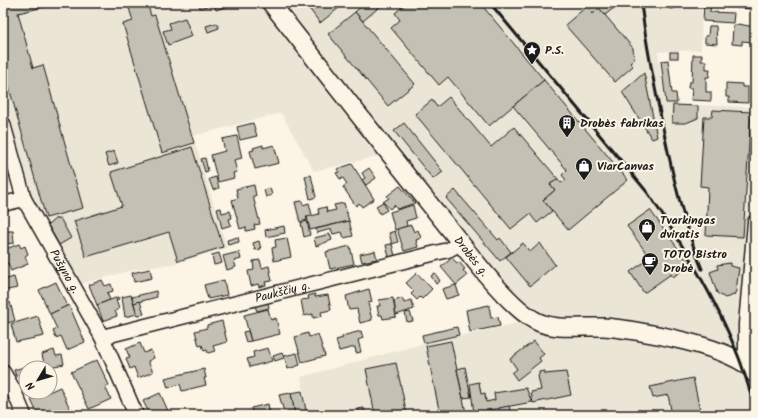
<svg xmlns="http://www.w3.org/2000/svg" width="758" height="418" viewBox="0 0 758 418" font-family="Kalam,sans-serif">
  <rect width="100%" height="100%" fill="#fcf5e5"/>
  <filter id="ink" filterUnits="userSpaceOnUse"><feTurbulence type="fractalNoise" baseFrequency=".025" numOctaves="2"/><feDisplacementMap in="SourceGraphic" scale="8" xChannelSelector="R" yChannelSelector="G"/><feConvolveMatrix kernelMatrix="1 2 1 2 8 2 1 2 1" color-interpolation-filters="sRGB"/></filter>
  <g filter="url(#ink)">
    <polygon fill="#ebe5d6" points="3,3 702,3 701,50 658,52 665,104 755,107 755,222 746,350 755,374 755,415 307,415 301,377 415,346 518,323 448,242 379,156 314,171 281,113 193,136 227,248 178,263 133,270 80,284 36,210 3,95"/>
    <g fill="#c4c0b3" stroke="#1c1c1c">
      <polygon points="3,3 62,3 18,13 33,68 43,65 83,208 46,218 6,77 9,76 3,55"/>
      <polygon points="144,3 147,3 151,16 155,15 194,143 162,153 123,24 133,21 129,8"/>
      <polygon points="199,3 238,3 216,10 214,4 200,8"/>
      <polygon points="305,3 345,3 320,23"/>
      <polygon points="365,3 384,3 363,21 355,12"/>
      <polygon points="407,3 480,3 544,80 489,126 448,77 439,85 391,28 400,20 395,13"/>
      <polygon points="584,3 620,3 605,15 599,8 593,14"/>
      <polygon points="662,3 681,3 678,7 670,9"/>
      <polygon points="704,3 711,3 710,12 734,13 733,23 703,21"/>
      <polygon points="736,3 755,3 755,9 736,8"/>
      <polygon points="587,6 593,14 599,8 633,48 634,60 630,63 633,66 615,82 565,25"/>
      <polygon points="355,12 415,84 388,106 328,34"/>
      <polygon points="185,18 192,36 168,45 163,31 171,29 169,23"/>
      <polygon points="217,23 219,28 208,32 206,26"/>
      <polygon points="738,24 755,27 753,42 742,41 742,45 732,44 733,25 737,25"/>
      <polygon points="709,26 716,26 717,44 705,43 705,36 708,36"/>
      <rect x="670" y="52" width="8" height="6"/>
      <polygon points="693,55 702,55 701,61 706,61 706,69 710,69 709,77 706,77 706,92 711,92 711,101 691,100 692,88 688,88 689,82 692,82"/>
      <polygon points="668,60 672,93 676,93 677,103 666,103 661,61"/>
      <polygon points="644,73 657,137 652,139 622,92"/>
      <polygon points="544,80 628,180 568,230 543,200 555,190 550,184 558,179 561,183 566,180 562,175 567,170 513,106"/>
      <polygon points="726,83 742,84 742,87 748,87 748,103 729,102 729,97 726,97"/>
      <polygon points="449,97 491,147 514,127 558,179 550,184 555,190 543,200 552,211 537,223 530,214 511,229 415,114 432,100 437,107"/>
      <polygon points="673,105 698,106 698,118 686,123 672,123"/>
      <polygon points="713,110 751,112 743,237 706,235 708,187 700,186 704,117 712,117"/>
      <polygon points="253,123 257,136 240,140 237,127"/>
      <polygon points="404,123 443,172 433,179 394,131"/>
      <polygon points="237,136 242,158 234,160 237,172 233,173 234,178 218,182 211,155 225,151 222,139"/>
      <polygon points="263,145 263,148 274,145 279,163 255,169 250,151 254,150 253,148"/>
      <polygon points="192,147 223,247 178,261 169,232 86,257 74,221 122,206 111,172"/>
      <polygon points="114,151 118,163 109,166 105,154"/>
      <polygon points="205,158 208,171 205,172 201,159"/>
      <polygon points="352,164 374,199 362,207 359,203 356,206 343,187 347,184 343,178 340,179 336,173 339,172 337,169"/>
      <polygon points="369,168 376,178 366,185 362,180 365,178 362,173"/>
      <polygon points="311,175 316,197 310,199 305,176"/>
      <polygon points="216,177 219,188 213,190 209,179"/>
      <polygon points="254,185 256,196 253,196 260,224 254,225 255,229 246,231 246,227 240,229 232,200 238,198 236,189"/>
      <polygon points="400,186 415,203 397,209 394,205 390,209 383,202 389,198 387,196"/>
      <polygon points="270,188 272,195 266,197 264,190"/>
      <polygon points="455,190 498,240 500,238 511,252 500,261 446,198"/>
      <polygon points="302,201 303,205 309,203 312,215 306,216 307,220 300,222 295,202"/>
      <polygon points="383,202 387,210 380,214 376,206"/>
      <polygon points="344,203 349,221 310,230 307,217 319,214 318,209 326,207 327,212 336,210 334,205"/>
      <polygon points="413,205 416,218 406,221 407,226 395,230 390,212"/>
      <polygon points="221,208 222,213 230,211 232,218 229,219 231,225 222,228 217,209"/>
      <polygon points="650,210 690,265 673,277 671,274 644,293 630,272 650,258 627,226"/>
      <polygon points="56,218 57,220 60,218 71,238 59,245 48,225"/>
      <polygon points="307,221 310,235 304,237 301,223"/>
      <polygon points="349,221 353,236 344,238 342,232 333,234 331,229 317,233 316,229"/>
      <polygon points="411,225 414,232 418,230 421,238 416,240 418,247 404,251 397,229"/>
      <polygon points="284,226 285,233 266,237 265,230"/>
      <polygon points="6,231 13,231 14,243 4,244 3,239 6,239"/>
      <polygon points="395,231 398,242 392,244 389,233"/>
      <polygon points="330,234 332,240 316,246 314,238"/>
      <polygon points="238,237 239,242 228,245 227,240"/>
      <polygon points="287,238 291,257 274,261 272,248 276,247 275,240"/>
      <polygon points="259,241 261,249 255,250 253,243"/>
      <polygon points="523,243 530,252 540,243 555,265 530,286 506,257"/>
      <polygon points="19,244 21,248 25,246 28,254 25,256 28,264 11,271 8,263 3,266 3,250"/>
      <polygon points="392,244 395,256 389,257 386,245"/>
      <polygon points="350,246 354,264 330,269 326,252"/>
      <polygon points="375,251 377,259 362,262 360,254"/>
      <polygon points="239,252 241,259 234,261 236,267 227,270 223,256"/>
      <polygon points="219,253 222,263 214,265 212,255"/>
      <polygon points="452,258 457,263 459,262 465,269 463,270 467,276 456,285 441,267"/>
      <polygon points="260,260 262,268 269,266 272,281 265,282 266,285 259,287 258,284 251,286 248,271 254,270 253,261"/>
      <polygon points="730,263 730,266 739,268 736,291 734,295 725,298 717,293 710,272 718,269 717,265"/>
      <polygon points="150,269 152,278 134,282 132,273"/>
      <polygon points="417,273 432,289 422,299 420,297 417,300 411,294 414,291 406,283"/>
      <polygon points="435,273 440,281 436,284 431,276"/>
      <polygon points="14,277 17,288 3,291 3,280"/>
      <polygon points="102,280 105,286 111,284 113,291 107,293 110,300 97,305 89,285"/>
      <polygon points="224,280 227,295 208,299 204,285"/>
      <polygon points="56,282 67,306 50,314 39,290"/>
      <polygon points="456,285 459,295 446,299 442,289"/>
      <polygon points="369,289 372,302 368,303 372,320 360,323 357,309 349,310 346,296"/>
      <polygon points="156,291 157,297 134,303 132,297"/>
      <polygon points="315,294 315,297 328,295 331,310 321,312 322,316 313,318 313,314 304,316 301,300 309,299 308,296"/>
      <polygon points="131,295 137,314 125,317 122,297"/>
      <polygon points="118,297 119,299 116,300 119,309 115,311 117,316 103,321 97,305"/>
      <polygon points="393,298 396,317 383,319 382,315 379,315 377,306 380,306 379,300"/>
      <polygon points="402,298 404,303 411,300 414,309 396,315 394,301"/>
      <polygon points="140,301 144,314 137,315 134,303"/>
      <polygon points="10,302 15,321 3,324 3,304"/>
      <polygon points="268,303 269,308 257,311 255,306"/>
      <polygon points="69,305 85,342 67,350 61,336 56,338 53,331 57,329 50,314"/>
      <polygon points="489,305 491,318 498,317 500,326 470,332 466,310"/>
      <polygon points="268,309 271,320 276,318 280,334 251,341 244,315"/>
      <polygon points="410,312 413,321 407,322 405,313"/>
      <polygon points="38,316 44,336 16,342 11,324"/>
      <polygon points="222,321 227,342 213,346 215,351 208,353 207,350 204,351 202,345 199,346 195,331 207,328 207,325"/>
      <polygon points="457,327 459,335 424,343 422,335"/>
      <polygon points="248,331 251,341 246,342 243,332"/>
      <polygon points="361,331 363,338 358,340 361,352 356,353 355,347 339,351 336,340 343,338 342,336"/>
      <polygon points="308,333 309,337 318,334 325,356 302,362 295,337"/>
      <polygon points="451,341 466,413 440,415 426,346"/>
      <polygon points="534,341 544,354 539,358 541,361 517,380 512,373 517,369 510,359"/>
      <polygon points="140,343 144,353 151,350 154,358 148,361 153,372 138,378 134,367 130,369 126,359 130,358 126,349"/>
      <polygon points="268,348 272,361 250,367 247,359 254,357 253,352"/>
      <polygon points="54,350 56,356 62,355 64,364 45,368 42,354"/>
      <polygon points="282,353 284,358 275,361 273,356"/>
      <polygon points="297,353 300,365 288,369 284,356"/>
      <polygon points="97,360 109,385 105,387 111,399 89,409 71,372"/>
      <polygon points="396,363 407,415 375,415 366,369"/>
      <polygon points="27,366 26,373 16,376 14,370"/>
      <polygon points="465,367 471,397 463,398 457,369"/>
      <polygon points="204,369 206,378 204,378 206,385 182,391 180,384 168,388 165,378"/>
      <polygon points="545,371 545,374 566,372 571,395 533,403 531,392 541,390 538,376 539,375 539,372"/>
      <polygon points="693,378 701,415 672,415 668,395 653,398 650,387"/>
      <polygon points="479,382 481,394 485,393 486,402 495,400 494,393 526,388 532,402 474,413 470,384"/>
      <polygon points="60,387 71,411 61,415 38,415 31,400"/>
      <polygon points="302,391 307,415 295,415 291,393"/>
      <polygon points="160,393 169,413 165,415 150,415 143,401"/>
      <polygon points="291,393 295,415 285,415 279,395"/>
      <polygon points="268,404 270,413 275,412 276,415 253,415 251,408"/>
      <polygon points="509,406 511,415 500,415 499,408"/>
      <polygon points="364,408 365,415 359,415 358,409"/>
    </g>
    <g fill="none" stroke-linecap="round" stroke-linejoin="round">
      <g stroke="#1c1c1c" stroke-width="17">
        <g id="minor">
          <path id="s1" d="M3,124L24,199L102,337L136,415"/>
          <polyline points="3,204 24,199"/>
          <path id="s2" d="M102,337L448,250L461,243"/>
          <polyline points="743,361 746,350 746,324 755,222"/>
          <polyline points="3,372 13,389 24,415"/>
        </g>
      </g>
      <g stroke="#1c1c1c" stroke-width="20">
        <g id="tertiary">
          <path id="s3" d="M271,3C331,80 391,156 452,232C472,257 509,307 536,321C555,331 582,326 603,327C634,329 740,347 755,374"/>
        </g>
      </g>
      <use href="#minor" stroke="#fcf5e5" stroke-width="14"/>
      <use href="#tertiary" stroke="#fcf5e5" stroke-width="17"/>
      <g stroke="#1c1c1c" stroke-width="3">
        <path d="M490,3L647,192C683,244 716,299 739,358C745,374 750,391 755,408"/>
        <path d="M641,3C645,38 652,73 659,108C670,163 681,217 702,269"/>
      </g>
    </g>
  </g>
  <defs>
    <g id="sight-pin" transform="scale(0.9)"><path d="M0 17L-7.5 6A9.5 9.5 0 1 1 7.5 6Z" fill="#1c1c1c" stroke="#fcf5e5"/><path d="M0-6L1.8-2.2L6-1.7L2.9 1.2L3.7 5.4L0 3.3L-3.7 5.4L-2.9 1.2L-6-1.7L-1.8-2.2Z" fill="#fff"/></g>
    <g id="building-pin" transform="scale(0.9)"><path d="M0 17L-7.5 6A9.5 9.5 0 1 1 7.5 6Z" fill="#1c1c1c" stroke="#fcf5e5"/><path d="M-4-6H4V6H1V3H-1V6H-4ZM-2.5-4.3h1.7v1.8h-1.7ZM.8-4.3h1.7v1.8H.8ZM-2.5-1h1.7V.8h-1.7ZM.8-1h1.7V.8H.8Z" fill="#fff"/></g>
    <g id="shop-pin" transform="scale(0.9)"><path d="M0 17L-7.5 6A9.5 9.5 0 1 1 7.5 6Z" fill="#1c1c1c" stroke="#fcf5e5"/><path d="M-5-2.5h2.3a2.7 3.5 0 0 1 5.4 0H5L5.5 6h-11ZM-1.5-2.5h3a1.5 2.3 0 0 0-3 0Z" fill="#fff"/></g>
    <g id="cafe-pin" transform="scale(0.9)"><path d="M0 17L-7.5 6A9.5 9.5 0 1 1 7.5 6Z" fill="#1c1c1c" stroke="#fcf5e5"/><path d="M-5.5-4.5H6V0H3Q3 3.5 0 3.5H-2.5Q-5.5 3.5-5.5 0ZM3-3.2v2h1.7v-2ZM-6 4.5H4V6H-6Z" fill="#fff"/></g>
  </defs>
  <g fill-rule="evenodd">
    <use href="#sight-pin" x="532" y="50"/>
    <use href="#building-pin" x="567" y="123"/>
    <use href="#shop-pin" x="584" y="166"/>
    <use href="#shop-pin" x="647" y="227"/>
    <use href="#cafe-pin" x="650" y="261"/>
  </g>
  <g text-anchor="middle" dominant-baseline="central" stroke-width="4" stroke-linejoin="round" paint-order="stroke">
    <g font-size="12" font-weight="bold" fill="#1c1c1c" stroke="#fcf5e5" text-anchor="start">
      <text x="545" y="50">P.S.</text>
      <text x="580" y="123">Drobės fabrikas</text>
      <text x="597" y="166">ViarCanvas</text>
      <text x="660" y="220">Tvarkingas<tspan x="660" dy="14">dviratis</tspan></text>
      <text x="663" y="254">TOTO Bistro<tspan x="663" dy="14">Drobė</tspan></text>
    </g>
    <g font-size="12" fill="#1c1c1c" stroke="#fcf5e5">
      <text stroke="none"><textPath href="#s3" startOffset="323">Drobės g.</textPath></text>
      <text stroke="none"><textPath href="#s1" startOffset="161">Pušyno g.</textPath></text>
      <text stroke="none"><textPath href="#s2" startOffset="186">Paukščių g.</textPath></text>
    </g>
  </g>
  <rect width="758" height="418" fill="none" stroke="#fcf5e5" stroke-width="16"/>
  <rect x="8" y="8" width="742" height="402" fill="none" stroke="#1c1c1c" stroke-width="1.5" filter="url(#ink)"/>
  <g transform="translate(38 380) rotate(232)"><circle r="19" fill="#fcf5e5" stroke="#a29e95"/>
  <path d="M0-3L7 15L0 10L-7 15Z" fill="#1c1c1c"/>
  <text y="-6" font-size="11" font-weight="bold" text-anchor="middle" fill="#1c1c1c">N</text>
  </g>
</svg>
